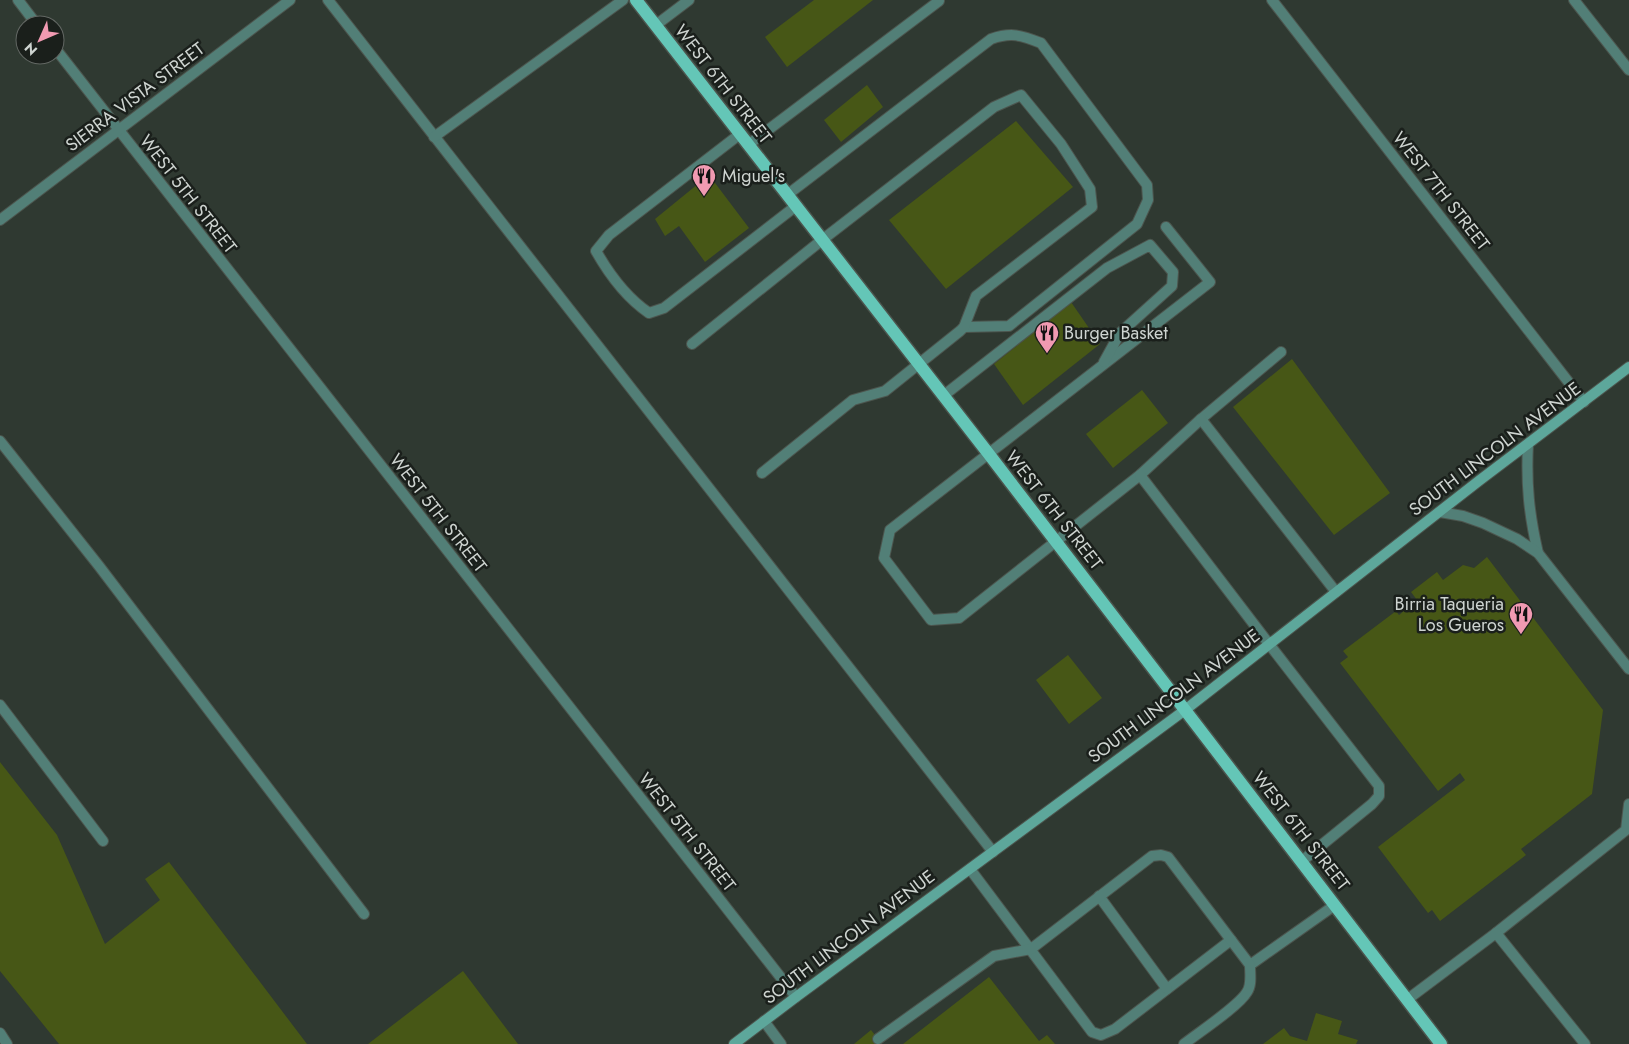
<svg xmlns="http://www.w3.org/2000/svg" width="1629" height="1044" viewBox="0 0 1629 1044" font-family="Jost,sans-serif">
  <rect width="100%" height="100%" fill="#2f3931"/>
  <g fill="#475716">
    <polygon points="814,0 873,0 787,67 765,37"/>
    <polygon points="867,85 883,107 841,142 824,120"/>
    <polygon points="1016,121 1073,187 946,289 889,220"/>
    <polygon points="709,175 749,228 705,262 679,226 665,236 655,219"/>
    <polygon points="1071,302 1100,344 1023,405 994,364"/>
    <polygon points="1292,359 1390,493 1334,535 1233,407"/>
    <polygon points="1142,390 1168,423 1113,468 1086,434"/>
    <polygon points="1487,557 1603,710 1592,794 1521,849 1526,855 1440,921 1432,910 1428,913 1378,847 1465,780 1460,773 1438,791 1340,663 1348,657 1343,651 1396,611 1399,615 1417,600 1411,592 1437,572 1443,580 1463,565 1474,568"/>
    <polygon points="1068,655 1102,698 1069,724 1036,680"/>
    <polygon points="0,762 57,835 105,944 160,900 145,879 169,862 307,1044 59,1044 0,971"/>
    <polygon points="463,971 518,1044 368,1044"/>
    <polygon points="989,977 1039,1041 1047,1035 1055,1044 903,1044"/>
    <polygon points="1316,1013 1342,1021 1338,1034 1358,1040 1356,1044 1263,1044 1284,1028 1290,1036 1307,1041"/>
    <polygon points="871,1030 882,1044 854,1044"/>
  </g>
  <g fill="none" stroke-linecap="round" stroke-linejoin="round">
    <g stroke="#4c554e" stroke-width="12">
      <g id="lane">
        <polyline points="328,0 993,852"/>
        <polyline points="1574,0 1629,70"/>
        <polyline points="656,25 689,0"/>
        <path d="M740,134L609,235L596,251C609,274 627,298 649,313L664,308L796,206"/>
        <polyline points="434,137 623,0"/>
        <polyline points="748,145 939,1"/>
        <path d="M787,195L991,39C1011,32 1021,35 1041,43L1147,185L1148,200L1137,224L1009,326L964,327"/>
        <polyline points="1166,227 1210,282 890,530 884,558 931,620 959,618 1140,475 1201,419 1281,352"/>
        <polyline points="692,344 822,240 994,107 1021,95 1061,144 1090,189 1092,207 976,296 964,327 960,331 885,391 853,400 762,473"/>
        <polyline points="943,396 1107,268 1150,245 1173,272 1172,286 1120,333 1104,362"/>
        <polyline points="1201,419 1336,592"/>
        <polyline points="0,441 99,566 364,914"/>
        <path d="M1528,444C1526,484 1529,514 1538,553"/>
        <polyline points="1140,475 1269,644 1379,786 1379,796 1372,804 1302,861"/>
        <polyline points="1440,512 1463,516 1483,523 1517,539 1538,553 1629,669"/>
        <polyline points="0,705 103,841"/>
        <polyline points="970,869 1092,1032 1101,1035 1115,1029 1231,940"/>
        <polyline points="1099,896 1167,989"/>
        <polyline points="1496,933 1626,830 1629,804"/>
        <polyline points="1250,965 1335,905"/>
        <polyline points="1408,999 1496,933 1585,1044"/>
        <polyline points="764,1021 781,1044"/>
        <polyline points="0,1033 7,1044"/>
        <path d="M878,1039L994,956L1031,949L1152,856L1161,855L1168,857L1250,965C1250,974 1252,985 1247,992C1239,1006 1198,1033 1184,1044"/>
      </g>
    </g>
    <g stroke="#4c554e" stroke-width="12">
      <g id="street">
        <polyline points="18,0 37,25"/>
        <polyline points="1272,0 1584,402"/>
        <polyline points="55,48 796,997"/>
        <polyline points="0,220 290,0"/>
      </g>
    </g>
    <g stroke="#4c554e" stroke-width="12">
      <polyline id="secondary" points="734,1044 796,997 1185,710 1480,480 1629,367"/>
    </g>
    <g stroke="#4c554e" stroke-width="15">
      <polyline id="primary" points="636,0 988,453 1441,1044"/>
    </g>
    <use href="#lane" stroke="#527f77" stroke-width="10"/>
    <use href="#street" stroke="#527f77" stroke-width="10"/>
    <use href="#secondary" stroke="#5da79b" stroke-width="10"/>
    <use href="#primary" stroke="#64c6b7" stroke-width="12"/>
  </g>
  <defs>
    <g id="restaurant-pin" transform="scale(1.25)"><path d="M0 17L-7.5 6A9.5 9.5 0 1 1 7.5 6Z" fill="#f19ab2" stroke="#1a1f1b"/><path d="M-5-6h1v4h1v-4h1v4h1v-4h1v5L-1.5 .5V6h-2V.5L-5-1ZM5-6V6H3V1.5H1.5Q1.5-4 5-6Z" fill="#111"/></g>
  </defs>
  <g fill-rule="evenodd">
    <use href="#restaurant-pin" x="704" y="176"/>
    <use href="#restaurant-pin" x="1047" y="333"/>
    <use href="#restaurant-pin" x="1521" y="614"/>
  </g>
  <g text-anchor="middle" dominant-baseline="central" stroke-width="5" stroke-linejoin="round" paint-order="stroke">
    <g font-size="18" fill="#ced4d0" stroke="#1a1f1b">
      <text transform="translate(723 84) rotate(52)">WEST 6TH STREET</text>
      <text transform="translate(135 97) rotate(-37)">SIERRA VISTA STREET</text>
      <text transform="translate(1441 191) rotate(52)">WEST 7TH STREET</text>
      <text transform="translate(188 194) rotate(52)">WEST 5TH STREET</text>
      <text transform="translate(1495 449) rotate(-37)">SOUTH LINCOLN AVENUE</text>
      <text transform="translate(1054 510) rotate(52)">WEST 6TH STREET</text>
      <text transform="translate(438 513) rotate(52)">WEST 5TH STREET</text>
      <text transform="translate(1174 696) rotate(-37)">SOUTH LINCOLN AVENUE</text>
      <text transform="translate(1301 831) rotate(52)">WEST 6TH STREET</text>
      <text transform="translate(687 832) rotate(52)">WEST 5TH STREET</text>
      <text transform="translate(849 937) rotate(-37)">SOUTH LINCOLN AVENUE</text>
    </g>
    <g font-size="18" fill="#ced4d0" stroke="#1a1f1b" text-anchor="start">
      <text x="722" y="176">Miguel's</text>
      <text x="1064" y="333">Burger Basket</text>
      <text x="1504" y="604" text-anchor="end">Birria Taqueria<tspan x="1504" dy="21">Los Gueros</tspan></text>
    </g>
  </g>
  <g transform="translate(40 40) rotate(225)"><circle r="24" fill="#1a1f1b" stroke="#626763"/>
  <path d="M0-4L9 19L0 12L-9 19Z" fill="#f19ab2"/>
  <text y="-8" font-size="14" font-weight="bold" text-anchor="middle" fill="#ced4d0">N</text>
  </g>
</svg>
